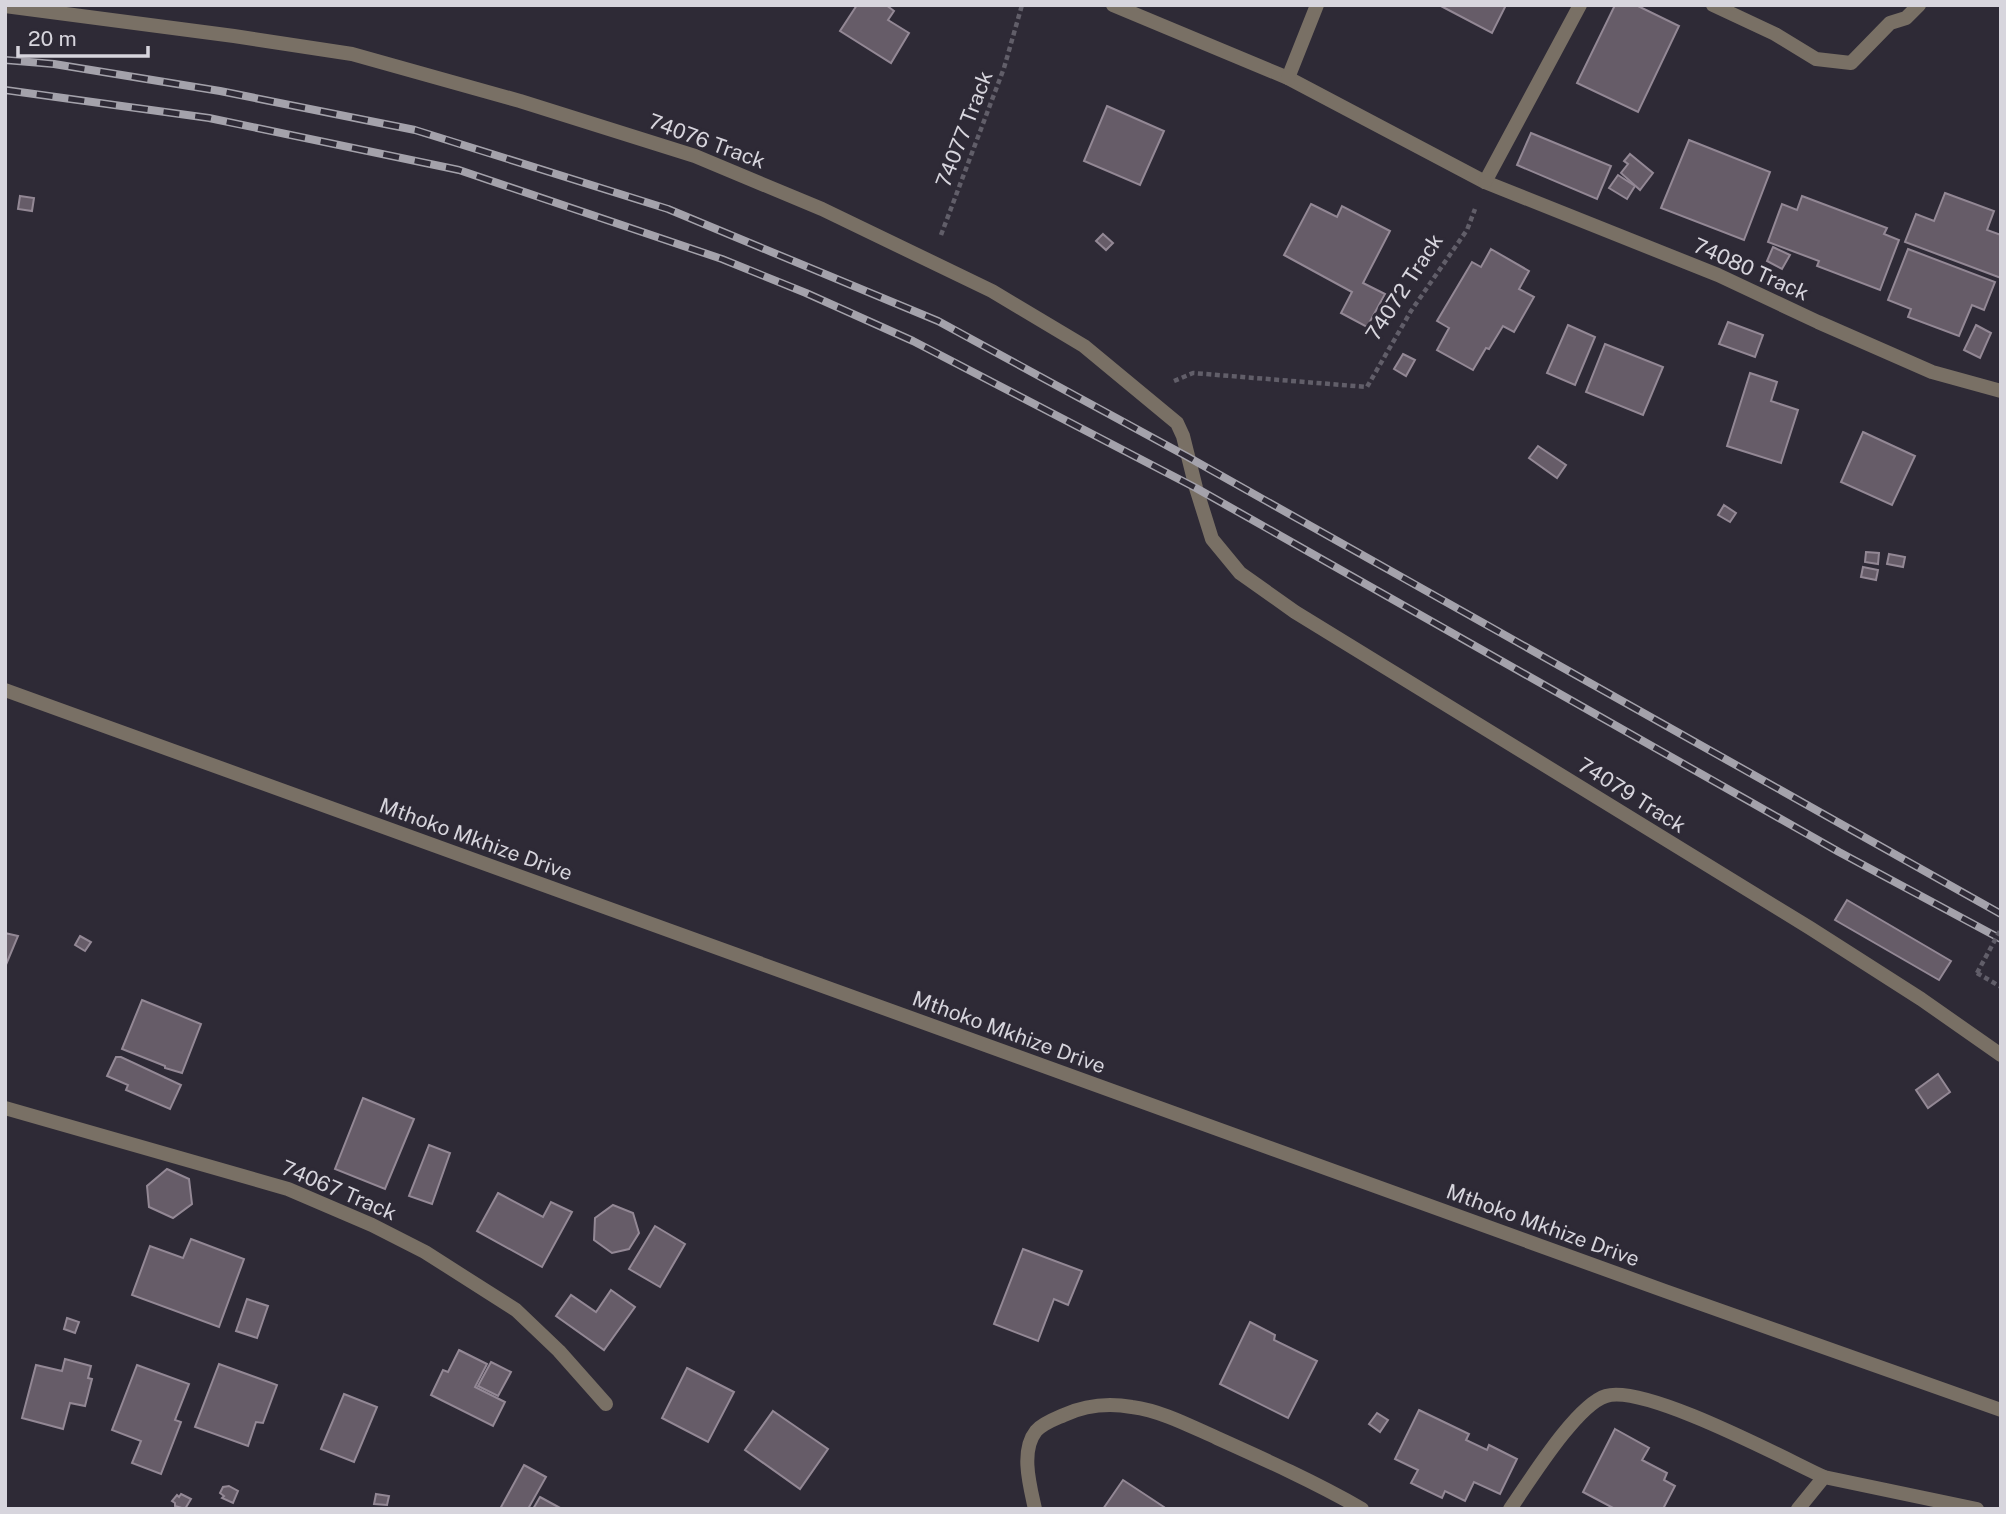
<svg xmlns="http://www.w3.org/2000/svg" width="2006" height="1514" viewBox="0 0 2006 1514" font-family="'Public Sans',sans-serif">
  <rect width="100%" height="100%" fill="#2e2a36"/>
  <g fill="#665c68" stroke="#938895" stroke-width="2">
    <polygon points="857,5 886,5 894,11 888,20 909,33 891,63 840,31"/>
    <polygon points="1439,5 1506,5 1492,33"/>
    <polygon points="1615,5 1636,5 1679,26 1638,112 1577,83"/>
    <polygon points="1107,106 1164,131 1140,185 1084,161"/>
    <polygon points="1531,133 1611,166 1597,199 1517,165"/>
    <polygon points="1689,140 1770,172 1744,240 1661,208"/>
    <polygon points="1630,154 1653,173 1640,190 1621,173 1628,164 1624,161"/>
    <polygon points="1618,175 1635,186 1627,199 1609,188"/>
    <polygon points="1945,193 1994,211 1987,230 2001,235 2001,278 1905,242 1916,214 1934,221"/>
    <polygon points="20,196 34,198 32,211 18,209"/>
    <polygon points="1802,196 1887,228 1884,234 1899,240 1880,290 1817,266 1819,261 1768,242 1782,204 1797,210"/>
    <polygon points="1311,204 1337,217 1342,206 1390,231 1363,283 1385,294 1367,327 1341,313 1352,292 1284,255"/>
    <polygon points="1103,234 1113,243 1106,250 1096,241"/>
    <polygon points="1773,247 1790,255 1782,269 1767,261"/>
    <polygon points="1491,249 1529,271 1519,289 1534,297 1514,332 1503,326 1489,349 1486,348 1473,370 1437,350 1449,328 1437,321 1472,262 1481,267"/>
    <polygon points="1908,249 1995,282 1984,310 1972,305 1959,336 1908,317 1911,309 1888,300"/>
    <polygon points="1728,322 1763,335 1755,357 1719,344"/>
    <polygon points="1568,325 1595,337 1575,385 1547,373"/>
    <polygon points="1976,325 1991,333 1980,358 1964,350"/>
    <polygon points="1605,344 1663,367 1643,415 1586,392"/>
    <polygon points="1403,354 1415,360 1406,376 1394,369"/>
    <polygon points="1750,373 1777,382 1771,401 1798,410 1781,463 1727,446"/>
    <polygon points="1863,432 1915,456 1892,505 1841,482"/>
    <polygon points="1538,446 1566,465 1557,478 1529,458"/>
    <polygon points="1724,505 1736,513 1730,522 1718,515"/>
    <polygon points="1866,552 1879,553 1878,564 1865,562"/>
    <polygon points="1889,554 1905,557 1903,567 1887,564"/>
    <polygon points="1863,567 1878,570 1876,580 1861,577"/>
    <polygon points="1847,900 1951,961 1939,980 1835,920"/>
    <polygon points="5,933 18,936 5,967"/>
    <polygon points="80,936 91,942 85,951 75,945"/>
    <polygon points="142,1000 201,1024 182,1073 165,1068 165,1066 122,1049"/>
    <polygon points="116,1057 121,1057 181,1085 170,1109 126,1090 128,1085 107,1076"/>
    <polygon points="1938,1074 1950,1092 1928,1108 1916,1090"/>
    <polygon points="363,1098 414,1119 385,1189 335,1169"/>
    <polygon points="429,1145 450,1153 432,1204 409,1196"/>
    <polygon points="167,1169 189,1179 192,1204 173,1218 149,1207 147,1186"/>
    <polygon points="498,1193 543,1217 551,1202 572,1212 542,1267 477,1231"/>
    <polygon points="613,1205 633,1213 639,1233 629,1249 612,1253 594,1240 595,1218"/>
    <polygon points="655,1226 685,1244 660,1287 629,1269"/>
    <polygon points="191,1239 244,1259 219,1327 132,1295 150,1246 183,1258"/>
    <polygon points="1023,1249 1082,1271 1068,1305 1054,1299 1038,1341 994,1324"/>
    <polygon points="611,1290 635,1307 604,1350 556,1316 571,1295 596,1312"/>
    <polygon points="247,1299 268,1306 257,1338 236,1331"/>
    <polygon points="67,1318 79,1322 75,1333 64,1329"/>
    <polygon points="1250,1322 1275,1335 1274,1340 1317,1361 1288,1418 1220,1384"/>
    <polygon points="459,1350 487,1364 475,1387 505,1402 493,1426 431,1395 443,1370 448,1372"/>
    <polygon points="65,1359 91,1366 88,1378 92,1379 85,1406 70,1403 63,1429 22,1418 36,1365 62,1371"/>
    <polygon points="491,1362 511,1372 498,1396 478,1386"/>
    <polygon points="219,1364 277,1385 263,1423 256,1422 248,1446 195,1427"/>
    <polygon points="137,1365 189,1384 175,1420 181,1422 161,1474 132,1463 141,1441 112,1430"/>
    <polygon points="687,1368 734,1392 708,1442 662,1418"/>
    <polygon points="344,1394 377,1407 354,1462 321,1449"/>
    <polygon points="1419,1410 1469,1434 1466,1440 1487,1450 1489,1445 1517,1459 1500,1494 1474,1482 1465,1501 1445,1491 1442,1498 1411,1483 1418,1470 1395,1459"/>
    <polygon points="773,1411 828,1449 800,1489 745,1450"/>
    <polygon points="1377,1413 1388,1420 1380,1432 1369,1424"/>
    <polygon points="1615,1429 1649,1448 1642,1460 1667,1473 1664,1480 1675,1486 1663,1509 1615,1509 1583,1492"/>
    <polygon points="524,1465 546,1477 528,1509 500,1509"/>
    <polygon points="1123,1480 1164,1507 1163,1509 1103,1509"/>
    <polygon points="229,1486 238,1491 233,1503 222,1498 224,1496 220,1493 223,1487"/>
    <polygon points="181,1494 191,1499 185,1509 175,1506 175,1503 172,1501 177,1495 179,1497"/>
    <polygon points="376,1494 389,1496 387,1505 374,1504"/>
    <polygon points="540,1497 562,1509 533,1509"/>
  </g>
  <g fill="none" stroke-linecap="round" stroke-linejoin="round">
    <g stroke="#615e69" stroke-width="4.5" stroke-dasharray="5 3.5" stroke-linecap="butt">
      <polyline points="941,235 1004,68 1022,5"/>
      <polyline points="1174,381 1193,373 1367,387 1411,311 1467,230 1475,209"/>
      <polyline points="1977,973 2001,987"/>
    </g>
    <g stroke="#797065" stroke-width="14">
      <polyline points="1113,5 1288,78 1485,182 1718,275 1818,322 1932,372 2001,391"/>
      <polyline points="1713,5 1775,34 1816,59 1851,63 1890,23 1906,18 1919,5"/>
      <polyline points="5,6 234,36 352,54 520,101 695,156 822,209 992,291 1084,346 1177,423 1183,436 1196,488 1212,539 1240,573 1295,612 1810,928 1921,999 2001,1055"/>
      <polyline points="1288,78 1317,5"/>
      <polyline points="1485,182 1580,5"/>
      <polyline points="5,1108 288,1189 372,1225 425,1252 516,1310 559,1351 606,1404"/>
      <path d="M1035,1509C1030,1486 1020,1451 1036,1431C1043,1423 1055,1419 1064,1415C1086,1405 1109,1403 1132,1407C1162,1411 1190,1426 1217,1438C1266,1460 1315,1482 1362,1509"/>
      <path d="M1510,1509C1529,1482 1576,1405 1606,1396C1645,1384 1783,1458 1824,1477"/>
      <polyline points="1798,1509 1824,1477 1977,1509"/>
    </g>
    <polyline stroke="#797065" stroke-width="14" points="5,690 1665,1291 2001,1410"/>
    <g stroke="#a4a2ab" stroke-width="8">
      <g id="rail">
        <polyline points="5,60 54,64 220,91 415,130 668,209 938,321 1188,457 2001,914"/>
        <polyline points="5,90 209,118 459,170 722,259 806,293 913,341 1196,488 1839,852 2001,939"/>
      </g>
    </g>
    <use href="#rail" stroke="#2e2a36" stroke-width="5" stroke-dasharray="16" stroke-linecap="butt"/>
    <polyline stroke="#615e69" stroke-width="4.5" stroke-dasharray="5 3.5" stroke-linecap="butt" points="1977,973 2001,929"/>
  </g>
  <g text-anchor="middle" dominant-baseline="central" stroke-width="6" stroke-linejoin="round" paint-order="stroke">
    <g font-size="21" fill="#d7d5dd" stroke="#2e2a36">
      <text transform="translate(964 129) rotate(-69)">74077 Track</text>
      <text transform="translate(707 141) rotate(20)">74076 Track</text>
      <text transform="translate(1751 269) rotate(24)">74080 Track</text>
      <text transform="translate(1404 287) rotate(-57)">74072 Track</text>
      <text transform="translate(1632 795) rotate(32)">74079 Track</text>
      <text transform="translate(476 839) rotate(20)">Mthoko Mkhize Drive</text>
      <text transform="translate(1009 1032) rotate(20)">Mthoko Mkhize Drive</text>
      <text transform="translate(339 1190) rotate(23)">74067 Track</text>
      <text transform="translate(1543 1225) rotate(20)">Mthoko Mkhize Drive</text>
    </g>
  </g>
  <rect width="2006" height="1514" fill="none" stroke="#d7d5dd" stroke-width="14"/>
  <path d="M18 46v10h130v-10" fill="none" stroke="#d7d5dd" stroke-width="3.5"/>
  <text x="28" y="46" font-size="21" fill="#d7d5dd" stroke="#2e2a36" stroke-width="5" paint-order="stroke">20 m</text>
</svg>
